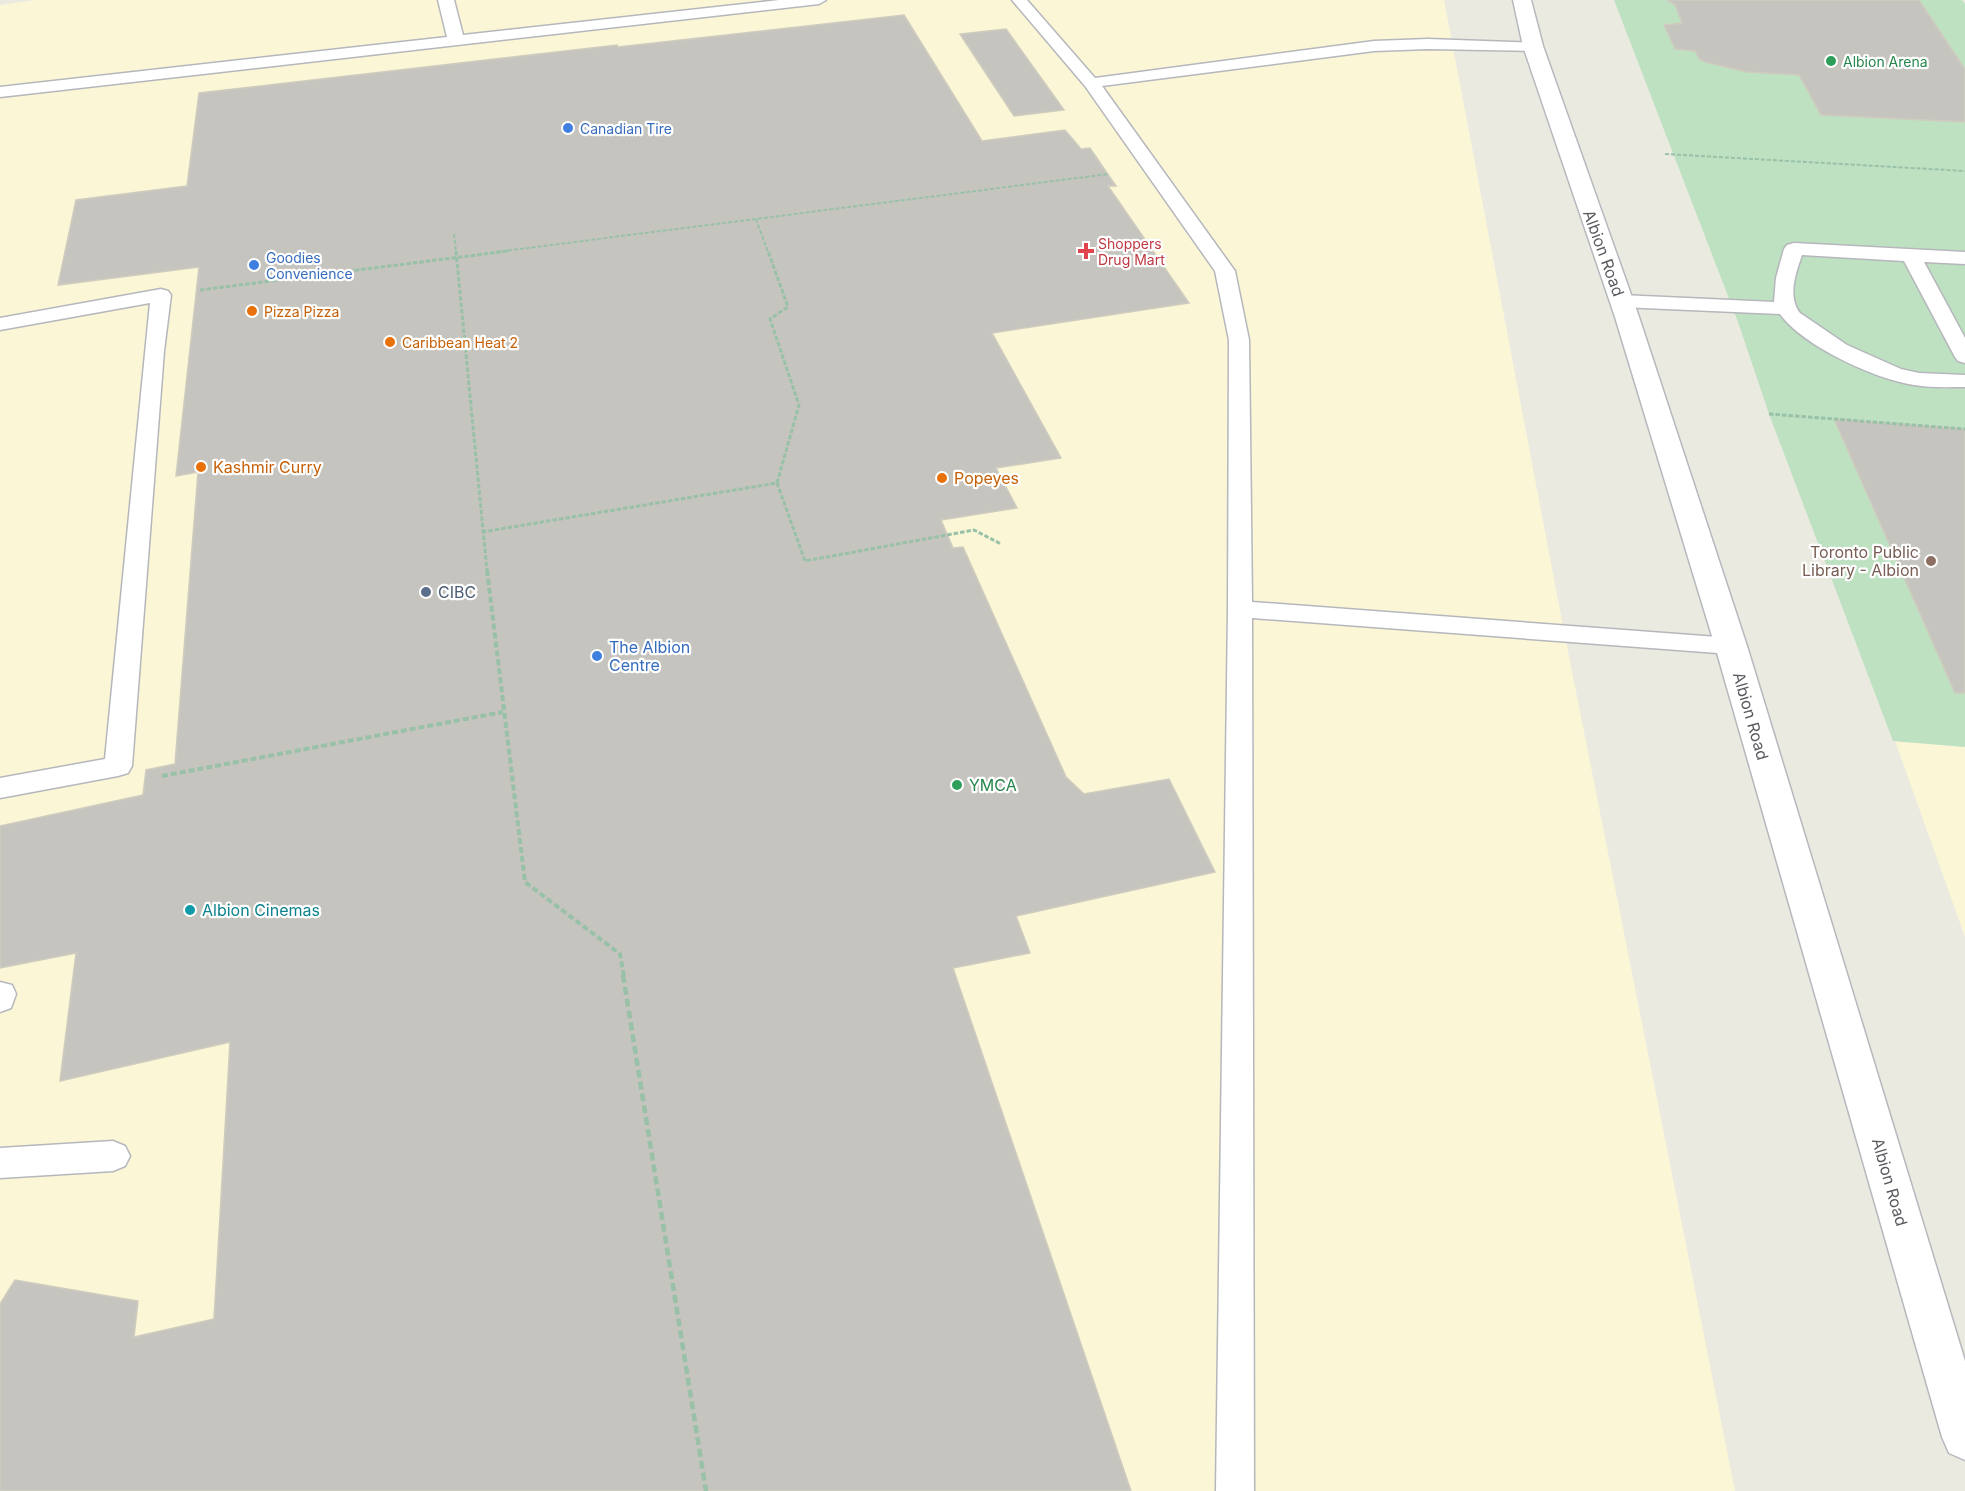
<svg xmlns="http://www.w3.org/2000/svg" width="1965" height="1491" viewBox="0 0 1965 1491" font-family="Inter,sans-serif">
  <rect width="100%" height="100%" fill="#ebeae0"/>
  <g fill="#faf6d6">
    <polygon points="35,0 1444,0 1562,621 1735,1491 0,1491 0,5"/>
    <polygon points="1895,741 1965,747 1965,937"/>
  </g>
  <polygon fill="#bee1c2" points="1614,0 1962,0 1965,4 1965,747 1893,741 1769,414 1738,322"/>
  <g fill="#c6c4be" stroke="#cfccbf" stroke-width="1.5">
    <polygon points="1667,0 1919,0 1965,69 1965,122 1821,115 1799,75 1747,72 1705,62 1699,59 1695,51 1675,49 1664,25 1682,23 1675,5"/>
    <polygon points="904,15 982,141 1065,130 1081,149 1090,148 1116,186 1108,186 1189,303 992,333 1061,458 996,468 1017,508 941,520 953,548 963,547 1066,777 1084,794 1169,779 1215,872 1016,916 1030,953 953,968 1131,1491 0,1491 0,1304 15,1280 138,1301 134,1337 214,1319 230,1042 60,1081 76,953 0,968 0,826 143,795 146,770 175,764 198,472 176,476 199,267 58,285 76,200 187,186 199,93 617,45 618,47"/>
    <polygon points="1006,29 1064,110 1014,116 960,34"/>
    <polygon points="1834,419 1965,429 1965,693 1955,693"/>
  </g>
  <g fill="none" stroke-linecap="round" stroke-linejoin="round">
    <g stroke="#b6b7bc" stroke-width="3">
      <g id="lane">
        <polygon points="438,0 454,0 463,35 779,0 826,0 819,4 0,97 0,87 447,37"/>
        <polygon points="1012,0 1027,0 1095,78 1374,41 1428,39 1539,43 1541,46 1533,51 1428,49 1374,51 1102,86 1235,271 1249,340 1252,602 1731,638 1740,640 1744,646 1740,652 1731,654 1252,618 1254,1491 1216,1491 1228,609 1229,340 1215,271 1085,86"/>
        <path d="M1794,243L1965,252V264L1924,262L1965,338V363L1958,361L1955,357L1904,261L1802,255C1796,273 1787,296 1800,313L1847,345L1901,369L1919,373L1965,375V387C1948,387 1931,388 1914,385C1875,379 1803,346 1780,314L1621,307L1614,305L1611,301L1614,297L1621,295L1774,302L1776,278L1784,249L1787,245Z"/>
        <polygon points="161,289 168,291 171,295 164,351 132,766 128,773 118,776 0,798 0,778 105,759 150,303 0,330 0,318"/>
        <polygon points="0,982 12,985 16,994 11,1008 0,1012"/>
        <polygon points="113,1141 125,1146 130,1156 125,1166 113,1171 0,1178 0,1148"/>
      </g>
    </g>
    <g stroke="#b6b8be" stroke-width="3">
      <polygon id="secondary" points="1513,0 1531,0 1543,46 1639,317 1747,646 1965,1361 1965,1460 1949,1453 1942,1437 1715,646 1615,317 1523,46"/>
    </g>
    <g stroke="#98c1a8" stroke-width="2" stroke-dasharray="4 2" stroke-linecap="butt">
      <polyline points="1665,154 1965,171"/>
      <polyline points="756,219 768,252"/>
      <polyline points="454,234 456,252"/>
      <polyline points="496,252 1109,174"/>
    </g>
    <g stroke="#98c1a8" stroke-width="3" stroke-dasharray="4.5 2" stroke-linecap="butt">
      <polyline points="456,251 487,571"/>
      <polyline points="200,290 508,251"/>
      <polyline points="1769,414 1965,429"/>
      <polyline points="777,483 805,561 974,530 1001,544"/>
      <polyline points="482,532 777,483 799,405 770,319 788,307 768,251"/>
    </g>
    <g stroke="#98c1a8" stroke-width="4" stroke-dasharray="6 3" stroke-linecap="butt">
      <polyline points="487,570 525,882 620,954 624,977"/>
      <polyline points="162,776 503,712"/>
    </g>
    <polyline stroke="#98c1a8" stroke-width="4.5" stroke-dasharray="8 4" stroke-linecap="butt" points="623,975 706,1491"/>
    <use href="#lane" fill="#fff" fill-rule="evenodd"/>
    <use href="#secondary" fill="#fff" fill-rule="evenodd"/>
  </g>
  <g fill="#2e9e5b" stroke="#fff" stroke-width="2">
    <circle cx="1831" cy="61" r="6"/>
    <circle cx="957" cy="785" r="6"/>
  </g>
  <g fill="#3f7fe0" stroke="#fff" stroke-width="2">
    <circle cx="568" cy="128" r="6"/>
    <circle cx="254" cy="265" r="6"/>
    <circle cx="597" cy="656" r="6"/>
  </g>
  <path fill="#e0444e" stroke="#fff" stroke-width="2" d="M1083 242h6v6h6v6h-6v6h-6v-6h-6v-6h6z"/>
  <g fill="#e8710a" stroke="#fff" stroke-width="2">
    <circle cx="252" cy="311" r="6"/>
    <circle cx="390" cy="342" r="6"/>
    <circle cx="201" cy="467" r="6"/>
    <circle cx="942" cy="478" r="6"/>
  </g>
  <circle fill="#8d6e63" stroke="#fff" stroke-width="2" cx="1931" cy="561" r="6"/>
  <circle fill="#5c6f8a" stroke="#fff" stroke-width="2" cx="426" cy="592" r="6"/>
  <circle fill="#0f9aa8" stroke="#fff" stroke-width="2" cx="190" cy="910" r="6"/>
  <g text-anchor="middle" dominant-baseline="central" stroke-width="4.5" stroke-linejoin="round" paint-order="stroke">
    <g font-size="14" fill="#27864d" stroke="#fff" text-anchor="start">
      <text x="1843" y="61">Albion Arena</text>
    </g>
    <g font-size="14" fill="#366cbe" stroke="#fff" text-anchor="start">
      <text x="580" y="128">Canadian Tire</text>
      <text x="266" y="257">Goodies<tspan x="266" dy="16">Convenience</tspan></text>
    </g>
    <g font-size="14" fill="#be3a42" stroke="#fff" text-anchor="start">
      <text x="1098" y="243">Shoppers<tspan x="1098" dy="16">Drug Mart</tspan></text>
    </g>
    <g font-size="14" fill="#c56008" stroke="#fff" text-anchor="start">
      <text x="264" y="311">Pizza Pizza</text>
      <text x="402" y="342">Caribbean Heat 2</text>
    </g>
    <g font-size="16" fill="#595b60" stroke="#fff">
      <text transform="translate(1604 253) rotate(70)">Albion Road</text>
      <text transform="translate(1751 716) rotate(74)">Albion Road</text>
      <text transform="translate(1890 1182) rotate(74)">Albion Road</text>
    </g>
    <g font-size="16" fill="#c56008" stroke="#fff" text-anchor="start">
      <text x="213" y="467">Kashmir Curry</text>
      <text x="954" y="478">Popeyes</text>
    </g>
    <g font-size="16" fill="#785e54" stroke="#fff" text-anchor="end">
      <text x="1919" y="552">Toronto Public<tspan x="1919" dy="18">Library - Albion</tspan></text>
    </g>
    <g font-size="16" fill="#4e5e75" stroke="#fff" text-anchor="start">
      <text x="438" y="592">CIBC</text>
    </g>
    <g font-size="16" fill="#366cbe" stroke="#fff" text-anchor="start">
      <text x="609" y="647">The Albion<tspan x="609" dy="18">Centre</tspan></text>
    </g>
    <g font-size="16" fill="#27864d" stroke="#fff" text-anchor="start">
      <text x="969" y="785">YMCA</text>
    </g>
    <g font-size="16" fill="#0d838f" stroke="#fff" text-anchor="start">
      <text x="202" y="910">Albion Cinemas</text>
    </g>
  </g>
</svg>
